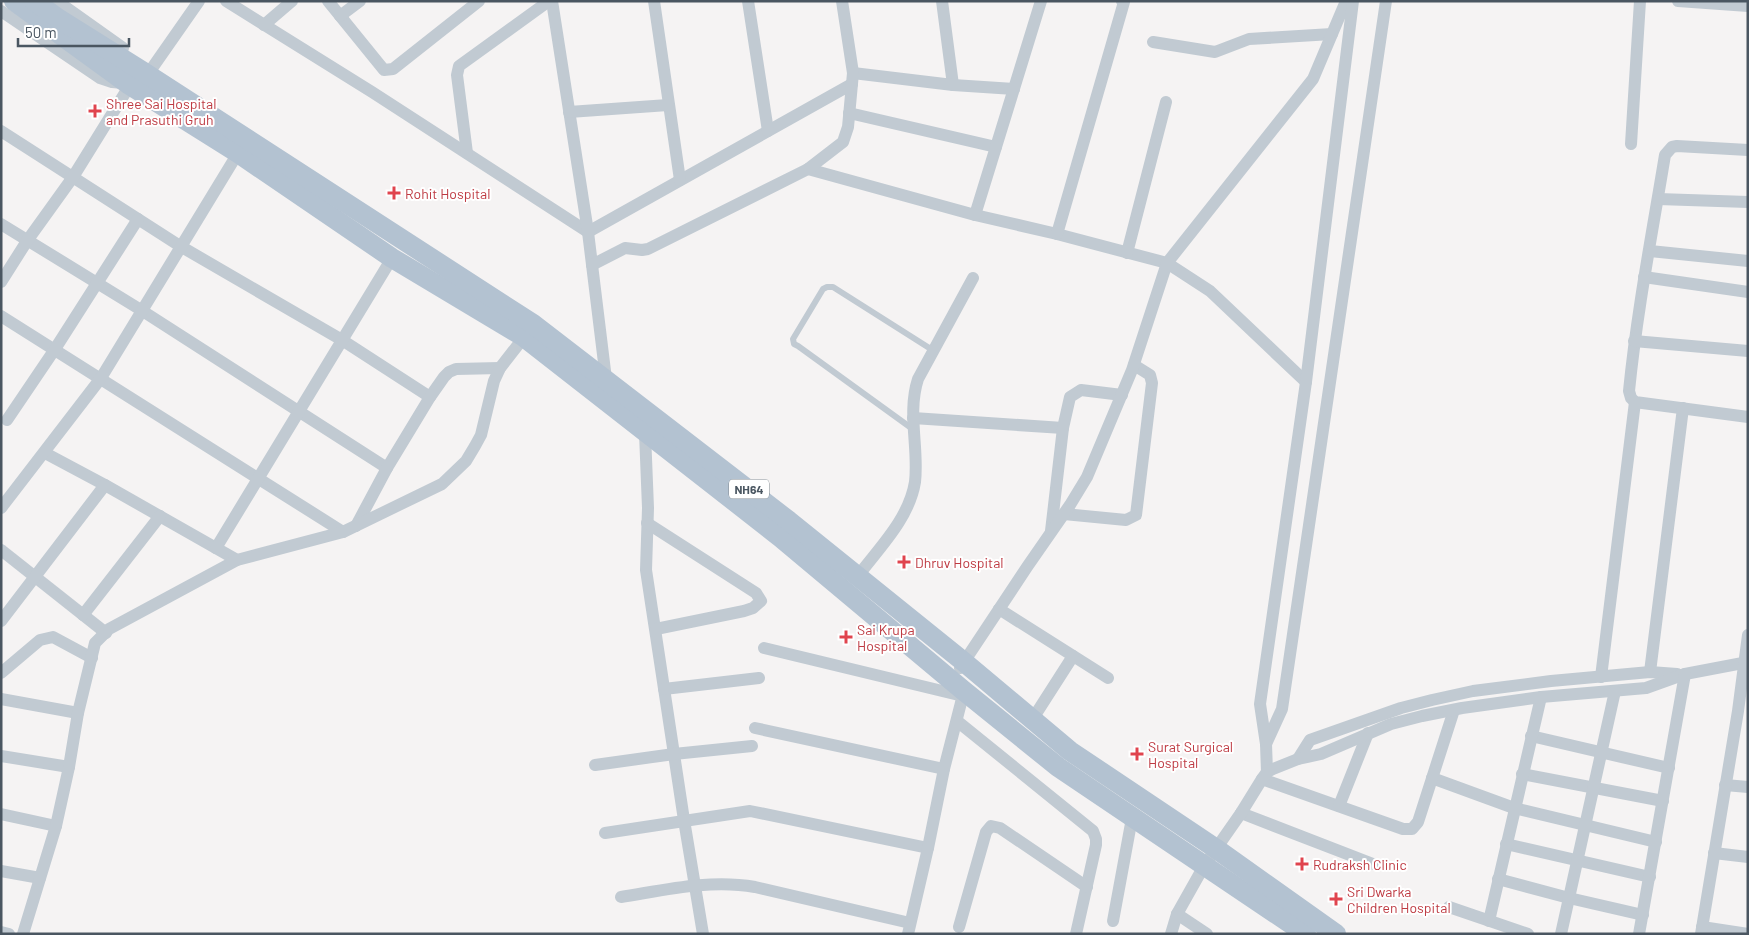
<svg xmlns="http://www.w3.org/2000/svg" width="1749" height="935" viewBox="0 0 1749 935" font-family="Barlow,sans-serif">
  <rect width="100%" height="100%" fill="#f5f3f3"/>
  <g fill="none" stroke-linecap="round" stroke-linejoin="round">
    <polyline stroke="#c1cad2" stroke-width="6" points="914,430 798,346 794,344 793,339 823,289 827,287 833,287 934,351"/>
    <g stroke="#c1cad2" stroke-width="12">
      <polyline points="57,1 123,48"/>
      <polyline points="226,1 372,92 588,232 852,84"/>
      <polyline points="328,1 384,70 393,69 479,1"/>
      <polyline points="552,1 588,232 606,379"/>
      <polyline points="654,1 680,180"/>
      <polyline points="748,1 768,131"/>
      <polyline points="942,1 953,85"/>
      <polyline points="1678,1 1748,6"/>
      <polyline points="1,11 100,78 112,82 123,83"/>
      <polyline points="340,16 360,1"/>
      <polyline points="264,25 292,1"/>
      <polyline points="1153,42 1215,52 1249,39 1332,34"/>
      <polyline points="853,73 953,85 1014,89"/>
      <polyline points="148,74 199,1"/>
      <polyline points="569,112 668,105"/>
      <polyline points="849,113 996,147"/>
      <polyline points="1,131 180,246 342,340 430,397"/>
      <polyline points="1631,144 1640,1"/>
      <path d="M1748,150L1677,146L1672,147L1665,155C1652,234 1637,311 1629,391L1631,398L1635,402L1748,417"/>
      <polyline points="467,153 457,75 459,66 549,1"/>
      <polyline points="808,169 975,215 1057,234 1167,263 1210,291 1306,382"/>
      <polyline points="1658,199 1748,202"/>
      <polyline points="975,215 1041,1"/>
      <polyline points="1,224 141,310 387,468"/>
      <polyline points="1057,234 1124,2 1122,1"/>
      <polyline points="1650,251 1748,261"/>
      <polyline points="1127,253 1166,102"/>
      <polyline points="592,265 625,248 642,250 648,249 808,169 843,142 848,127 853,73 842,1"/>
      <polyline points="1644,277 1748,292"/>
      <polyline points="1,282 27,241 73,177 130,85"/>
      <polyline points="1,316 343,532"/>
      <polyline points="1634,341 1748,351"/>
      <polyline points="913,418 1063,428"/>
      <polyline points="7,420 55,349 138,219"/>
      <polyline points="645,433 648,508 646,570 684,820 703,934"/>
      <polyline points="45,453 105,485 237,560"/>
      <polyline points="1,508 101,378 238,153"/>
      <polyline points="1064,514 1126,520 1136,515 1152,383 1150,375 1134,365"/>
      <polyline points="647,523 756,593 761,601 753,608 744,611 656,629"/>
      <polyline points="356,526 387,468 430,397 444,377 449,372 456,369 500,368"/>
      <polyline points="1051,531 1063,428 1070,397 1081,390 1122,395"/>
      <polyline points="216,548 392,258"/>
      <polyline points="1,550 106,633"/>
      <path d="M858,576C879,548 909,519 915,482C919,448 907,413 918,379L973,278"/>
      <polyline points="999,609 1108,678"/>
      <polyline points="83,615 160,516"/>
      <polyline points="1,621 105,485"/>
      <polyline points="764,648 963,696"/>
      <polyline points="960,668 1027,567 1070,505 1087,477 1132,370 1167,263 1313,79 1346,1"/>
      <polyline points="1650,672 1683,408"/>
      <polyline points="1,673 40,640 53,637 92,658"/>
      <polyline points="1601,677 1635,402"/>
      <polyline points="664,689 759,678"/>
      <polyline points="1,699 78,713"/>
      <polyline points="1032,720 1073,656"/>
      <polyline points="957,721 1093,831 1096,839 1096,845 1076,934"/>
      <polyline points="755,728 944,769"/>
      <polyline points="1531,736 1669,768"/>
      <polyline points="1266,744 1282,709 1386,1"/>
      <polyline points="1,756 69,767"/>
      <polyline points="1298,759 1310,740 1401,708 1432,700 1473,691 1551,681 1650,672 1677,674"/>
      <polyline points="595,765 674,754 752,746"/>
      <polyline points="1267,772 1266,744 1260,704 1306,382 1353,1"/>
      <polyline points="1522,774 1663,801"/>
      <polyline points="1432,778 1514,808 1656,842"/>
      <polyline points="1262,779 1403,829 1412,829 1418,822 1454,710"/>
      <polyline points="1725,785 1748,787"/>
      <polyline points="1339,806 1368,733"/>
      <polyline points="1241,813 1373,864"/>
      <polyline points="1,814 56,826"/>
      <polyline points="605,833 750,811 928,848"/>
      <polyline points="1506,844 1650,877"/>
      <polyline points="1714,853 1748,857"/>
      <polyline points="1,871 40,878"/>
      <polyline points="1498,879 1569,898 1643,915"/>
      <path d="M621,897C665,890 710,879 755,887L910,923"/>
      <polyline points="1449,907 1528,934"/>
      <polyline points="1177,914 1207,934"/>
      <polyline points="1113,921 1132,818"/>
      <polyline points="1489,921 1541,697"/>
      <polyline points="959,927 986,832 991,826 1000,828 1087,887"/>
      <polyline points="1702,927 1748,934"/>
      <polyline points="1,932 9,934"/>
      <polyline points="23,934 56,826 69,767 78,713 95,643 109,629 237,560 343,532 442,484 466,461 475,446 481,435 494,381 500,368 528,332"/>
      <polyline points="908,934 928,848 944,769 964,691"/>
      <polyline points="1171,934 1177,914 1204,866 1241,813 1262,779 1267,772 1273,769 1298,759 1321,754 1391,724 1422,716 1462,708 1541,697 1646,688 1685,674 1748,662"/>
      <polyline points="1561,934 1615,691"/>
      <polyline points="1639,934 1685,674"/>
      <polyline points="1701,934 1738,711 1748,635"/>
    </g>
    <g stroke="#b3c2d1" stroke-width="20">
      <polyline points="14,1 128,84 238,153 392,258 524,337 780,537 964,691 1058,767 1306,934"/>
      <polyline points="34,1 59,19 142,71 533,324 789,521 964,662 1070,751 1215,848 1336,934"/>
    </g>
  </g>
  <g fill="#e0444e" stroke="#fff" stroke-width="2">
    <path d="M92.5 103.5h5v5h5v5h-5v5h-5v-5h-5v-5h5z"/>
    <path d="M391.5 185.5h5v5h5v5h-5v5h-5v-5h-5v-5h5z"/>
    <path d="M901.5 554.5h5v5h5v5h-5v5h-5v-5h-5v-5h5z"/>
    <path d="M843.5 629.5h5v5h5v5h-5v5h-5v-5h-5v-5h5z"/>
    <path d="M1134.5 746.5h5v5h5v5h-5v5h-5v-5h-5v-5h5z"/>
    <path d="M1299.5 856.5h5v5h5v5h-5v5h-5v-5h-5v-5h5z"/>
    <path d="M1333.5 891.5h5v5h5v5h-5v5h-5v-5h-5v-5h5z"/>
  </g>
  <g text-anchor="middle" dominant-baseline="central" stroke-width="4" stroke-linejoin="round" paint-order="stroke">
    <rect fill="#fff" stroke="#808990" stroke-width="1" x="729" y="479.5" width="40" height="19" rx="4"/>
    <g font-size="12" font-weight="bold" fill="#4a5661">
      <text x="749" y="489">NH64</text>
    </g>
    <g font-size="14" fill="#be3a42" stroke="#fff" text-anchor="start">
      <text x="106" y="103">Shree Sai Hospital<tspan x="106" dy="16">and Prasuthi Gruh</tspan></text>
      <text x="405" y="193">Rohit Hospital</text>
      <text x="915" y="562">Dhruv Hospital</text>
      <text x="857" y="629">Sai Krupa<tspan x="857" dy="16">Hospital</tspan></text>
      <text x="1148" y="746">Surat Surgical<tspan x="1148" dy="16">Hospital</tspan></text>
      <text x="1313" y="864">Rudraksh Clinic</text>
      <text x="1347" y="891">Sri Dwarka<tspan x="1347" dy="16">Children Hospital</tspan></text>
    </g>
  </g>
  <rect width="1749" height="935" fill="none" stroke="#4a5661" stroke-width="5"/>
  <path d="M18 38v8h111v-8" fill="none" stroke="#4a5661" stroke-width="2.5"/>
  <text x="25" y="38" font-size="15" fill="#4a5661" stroke="#ffffff" stroke-width="4" paint-order="stroke">50 m</text>
</svg>
